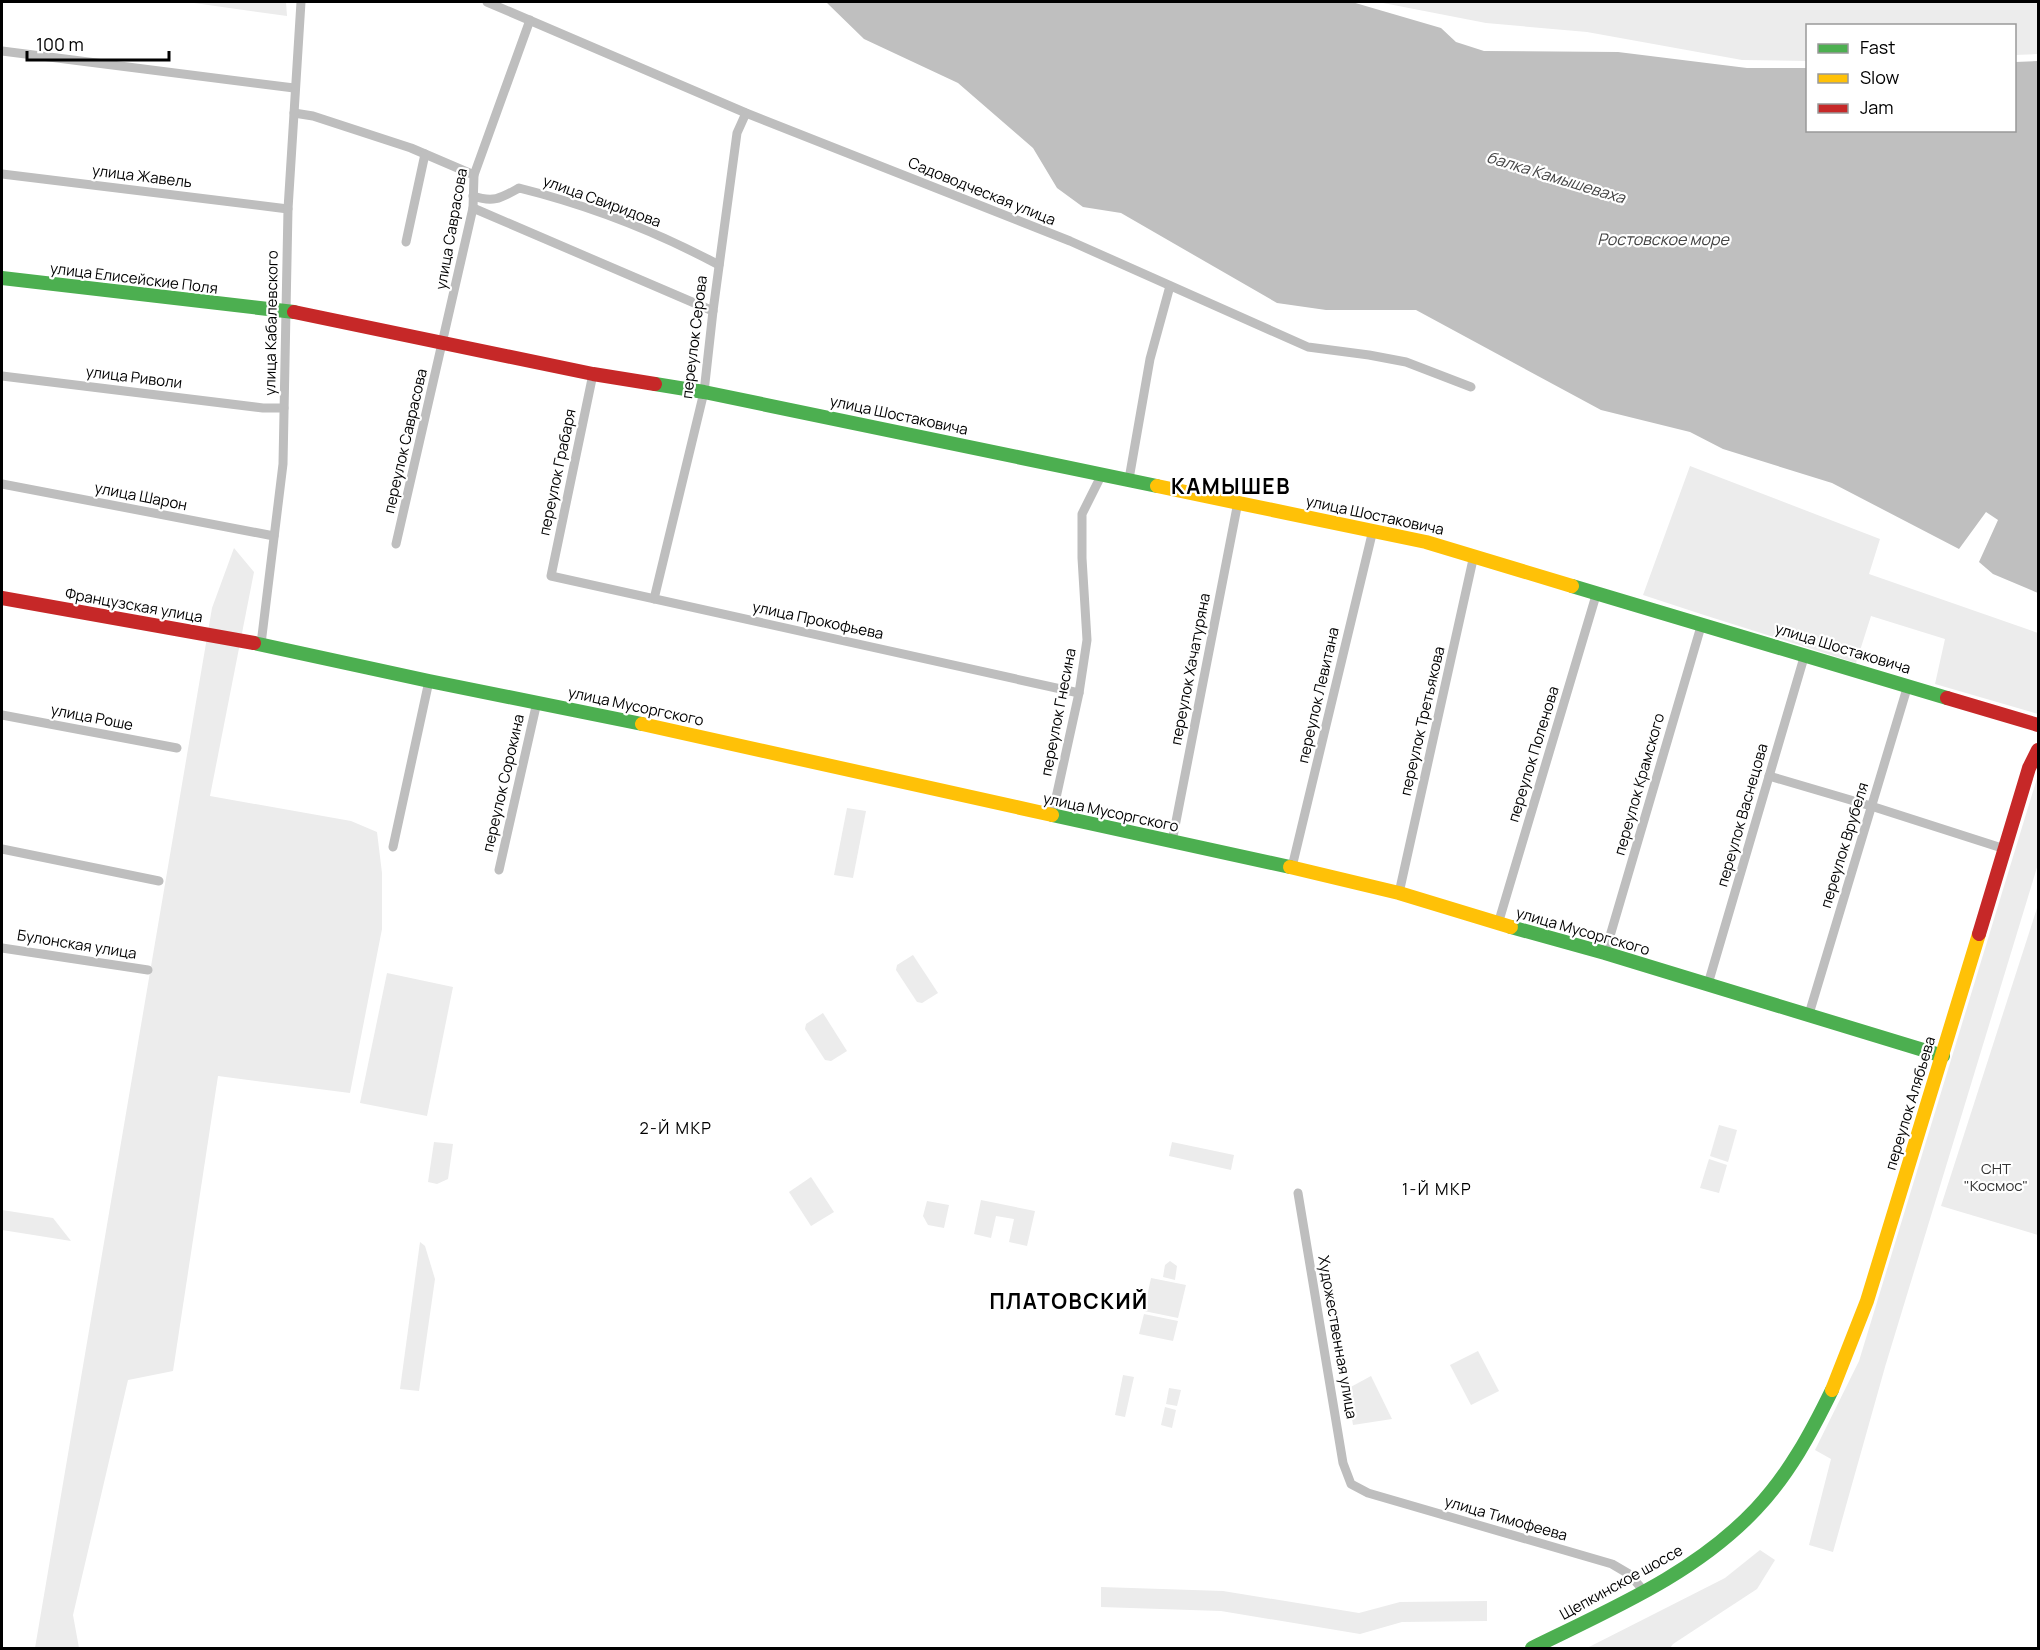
<svg xmlns="http://www.w3.org/2000/svg" width="2040" height="1650" viewBox="0 0 2040 1650" font-family="Manrope,sans-serif">
  <rect width="100%" height="100%" fill="#fff"/>
  <g fill="#ececec">
    <polygon points="187,2 286,2 287,16"/>
    <polygon points="1378,2 2038,2 2038,54 2015,55 2014,26 1808,26 1807,61 1742,60 1587,32 1486,23"/>
    <polygon points="1690,466 1880,539 1869,574 2038,633 2038,714 1935,684 1945,639 1871,616 1856,663 1704,615 1643,595"/>
    <polygon points="234,548 254,572 210,796 351,821 377,832 382,873 382,929 350,1093 218,1076 173,1371 128,1380 73,1615 79,1648 35,1648 212,608"/>
    <polygon points="2038,775 2038,864 1885,1367 1833,1552 1809,1545 1831,1459 1815,1450 1859,1361"/>
    <polygon points="847,808 866,811 853,878 834,875"/>
    <polygon points="2038,905 2038,1235 1941,1206"/>
    <polygon points="913,955 938,993 922,1003 917,1002 896,970 897,965"/>
    <polygon points="387,973 453,987 427,1116 360,1103"/>
    <polygon points="823,1013 847,1051 831,1061 825,1060 805,1029 806,1024"/>
    <polygon points="1719,1125 1737,1130 1728,1162 1710,1156"/>
    <polygon points="434,1142 453,1144 448,1179 437,1184 428,1182"/>
    <polygon points="1172,1142 1234,1155 1231,1170 1169,1156"/>
    <polygon points="1709,1159 1727,1165 1719,1193 1700,1188"/>
    <polygon points="811,1177 834,1212 811,1226 789,1192"/>
    <polygon points="981,1200 1035,1211 1027,1246 1009,1242 1014,1219 996,1216 991,1238 974,1234"/>
    <polygon points="927,1201 949,1205 944,1228 928,1225 923,1216"/>
    <polygon points="2,1210 53,1218 71,1241 2,1230"/>
    <polygon points="420,1242 425,1246 435,1279 419,1391 400,1389"/>
    <polygon points="1170,1261 1177,1266 1175,1280 1163,1277 1165,1265"/>
    <polygon points="1151,1278 1186,1285 1178,1318 1144,1311"/>
    <polygon points="1144,1314 1178,1321 1173,1341 1139,1334"/>
    <polygon points="1478,1351 1499,1391 1471,1405 1450,1365"/>
    <polygon points="1123,1375 1134,1377 1125,1417 1115,1415"/>
    <polygon points="1371,1376 1392,1419 1353,1425 1347,1389"/>
    <polygon points="1169,1388 1181,1390 1177,1406 1166,1404"/>
    <polygon points="1165,1407 1176,1410 1172,1428 1161,1425"/>
    <polygon points="1760,1550 1775,1560 1757,1589 1673,1644 1670,1648 1587,1648 1725,1578"/>
    <polygon points="1101,1587 1223,1591 1359,1613 1400,1602 1487,1601 1487,1621 1402,1622 1360,1634 1221,1611 1101,1607"/>
  </g>
  <polygon fill="#bfbfbf" points="826,2 1352,2 1441,28 1456,42 1484,51 1618,52 1747,68 1807,68 1808,130 2014,130 2015,62 2038,61 2038,593 1993,574 1979,562 1998,520 1986,512 1959,549 1832,483 1723,449 1690,432 1601,410 1416,310 1326,310 1277,303 1121,213 1083,207 1057,188 1033,148 958,83 864,39"/>
  <g fill="none" stroke-linecap="round" stroke-linejoin="round">
    <g stroke="#bebebe" stroke-width="9">
      <polyline points="487,2 746,113 1070,241 1308,347 1369,355 1406,362 1471,387"/>
      <polyline points="2,51 294,88"/>
      <polyline points="294,113 313,116 411,148 474,175"/>
      <polyline points="2,174 288,209"/>
      <path d="M473,196C494,203 501,198 519,188C588,205 657,232 719,265"/>
      <polyline points="473,208 713,311"/>
      <polyline points="406,242 425,154"/>
      <polyline points="593,374 551,576 1079,693"/>
      <polyline points="2,376 263,408 284,408"/>
      <polyline points="1129,479 1150,359 1170,286"/>
      <polyline points="2,484 274,536"/>
      <polyline points="396,544 473,208 474,175 530,20"/>
      <polyline points="654,599 704,392 713,311 737,133 746,113"/>
      <polyline points="261,644 283,464 288,209 301,2"/>
      <polyline points="2,715 177,748"/>
      <polyline points="1769,776 1871,806 2005,849"/>
      <polyline points="1052,816 1079,693 1087,640 1082,558 1082,514 1102,474"/>
      <polyline points="1172,842 1238,502"/>
      <polyline points="393,847 429,681"/>
      <polyline points="2,849 159,881"/>
      <polyline points="1292,867 1373,530"/>
      <polyline points="499,870 537,702"/>
      <polyline points="1399,893 1474,555"/>
      <polyline points="1498,924 1597,592"/>
      <polyline points="2,948 148,970"/>
      <polyline points="1605,953 1702,623"/>
      <polyline points="1708,984 1805,654"/>
      <polyline points="1809,1014 1908,685"/>
      <polyline points="1298,1193 1343,1463 1351,1484 1368,1493 1612,1564 1629,1574 1644,1591"/>
    </g>
    <g stroke="#4caf50" stroke-width="14">
      <polyline points="2,278 294,312"/>
      <polyline points="655,384 704,392 1157,486"/>
      <polyline points="1572,586 1947,698"/>
      <polyline points="254,643 429,681 642,724"/>
      <polyline points="1052,815 1290,867"/>
      <polyline points="1511,927 1605,953 1943,1056"/>
      <path d="M1532,1648C1611,1609 1695,1574 1756,1509C1789,1474 1811,1433 1832,1390"/>
    </g>
    <g stroke="#ffc107" stroke-width="14">
      <polyline points="1157,486 1426,542 1572,586"/>
      <polyline points="642,724 1052,815"/>
      <polyline points="1290,867 1399,893 1511,927"/>
      <polyline points="1832,1390 1867,1301 1979,934"/>
    </g>
    <g stroke="#c62828" stroke-width="14">
      <polyline points="294,312 593,374 655,384"/>
      <polyline points="2,598 254,643"/>
      <polyline points="1947,698 2038,725"/>
      <polyline points="1979,934 2029,768 2038,750"/>
    </g>
  </g>
  <g text-anchor="middle" dominant-baseline="central" stroke-width="4.5" stroke-linejoin="round" paint-order="stroke">
    <g font-size="15" fill="#000" stroke="#fff">
      <text transform="translate(142 176) rotate(7)">улица Жавель</text>
      <text transform="translate(982 191) rotate(22)">Садоводческая улица</text>
      <text transform="translate(602 201) rotate(20)">улица Свиридова</text>
      <text transform="translate(451 229) rotate(-80)">улица Саврасова</text>
      <text transform="translate(134 278) rotate(7)">улица Елисейские Поля</text>
      <text transform="translate(271 323) rotate(-89)">улица Кабалевского</text>
      <text transform="translate(694 337) rotate(-83)">переулок Серова</text>
      <text transform="translate(134 377) rotate(7)">улица Риволи</text>
      <text transform="translate(899 415) rotate(12)">улица Шостаковича</text>
      <text transform="translate(405 441) rotate(-77)">переулок Саврасова</text>
      <text transform="translate(557 472) rotate(-78)">переулок Грабаря</text>
      <text transform="translate(141 496) rotate(11)">улица Шарон</text>
      <text transform="translate(1375 515) rotate(12)">улица Шостаковича</text>
      <text transform="translate(134 605) rotate(10)">Французская улица</text>
      <text transform="translate(818 620) rotate(12)">улица Прокофьева</text>
      <text transform="translate(1843 648) rotate(17)">улица Шостаковича</text>
      <text transform="translate(1190 669) rotate(-79)">переулок Хачатуряна</text>
      <text transform="translate(1318 695) rotate(-77)">переулок Левитана</text>
      <text transform="translate(636 706) rotate(12)">улица Мусоргского</text>
      <text transform="translate(1058 712) rotate(-79)">переулок Гнесина</text>
      <text transform="translate(92 717) rotate(11)">улица Роше</text>
      <text transform="translate(1422 721) rotate(-77)">переулок Третьякова</text>
      <text transform="translate(1533 754) rotate(-73)">переулок Поленова</text>
      <text transform="translate(503 783) rotate(-77)">переулок Сорокина</text>
      <text transform="translate(1639 784) rotate(-74)">переулок Крамского</text>
      <text transform="translate(1111 812) rotate(12)">улица Мусоргского</text>
      <text transform="translate(1742 815) rotate(-74)">переулок Васнецова</text>
      <text transform="translate(1844 845) rotate(-73)">переулок Врубеля</text>
      <text transform="translate(1583 931) rotate(16)">улица Мусоргского</text>
      <text transform="translate(77 944) rotate(9)">Булонская улица</text>
      <text transform="translate(1910 1103) rotate(-73)">переулок Алябьева</text>
      <text transform="translate(1338 1337) rotate(80)">Художественная улица</text>
      <text transform="translate(1506 1518) rotate(16)">улица Тимофеева</text>
      <text transform="translate(1621 1582) rotate(-29)">Щепкинское шоссе</text>
    </g>
    <g font-size="15" fill="#333" stroke="#fff">
      <text x="1996" y="1168">СНТ<tspan x="1996" dy="17">"Космос"</tspan></text>
    </g>
    <g font-size="16" font-style="italic" fill="#444" stroke="#fff">
      <text transform="translate(1556 177) rotate(17)">балка Камышеваха</text>
      <text x="1663" y="239">Ростовское море</text>
    </g>
    <g font-size="16" letter-spacing="1.5" fill="#000" stroke="#fff">
      <text x="676" y="1128">2-Й МКР</text>
      <text x="1437" y="1189">1-Й МКР</text>
    </g>
    <g font-size="21" font-weight="bold" letter-spacing="1.5" fill="#000" stroke="#fff">
      <text x="1231" y="486">КАМЫШЕВ</text>
      <text x="1069" y="1301">ПЛАТОВСКИЙ</text>
    </g>
  </g>
  <rect width="2040" height="1650" fill="none" stroke="#000000" stroke-width="6"/>
  <rect x="1806" y="24" width="210" height="108" fill="#ffffff" stroke="#999999" stroke-width="1.5"/>
  <rect x="1818" y="44" width="30" height="9" fill="#4caf50" stroke="#999999" stroke-width="1.5"/>
  <text x="1860" y="54" font-size="18" fill="#000000">Fast</text>
  <rect x="1818" y="74" width="30" height="9" fill="#ffc107" stroke="#999999" stroke-width="1.5"/>
  <text x="1860" y="84" font-size="18" fill="#000000">Slow</text>
  <rect x="1818" y="104" width="30" height="9" fill="#c62828" stroke="#999999" stroke-width="1.5"/>
  <text x="1860" y="114" font-size="18" fill="#000000">Jam</text>
  <path d="M27 51v9h142v-9" fill="none" stroke="#000000" stroke-width="3"/>
  <text x="36" y="51" font-size="18" fill="#000000" stroke="#ffffff" stroke-width="4.5" paint-order="stroke">100 m</text>
</svg>
